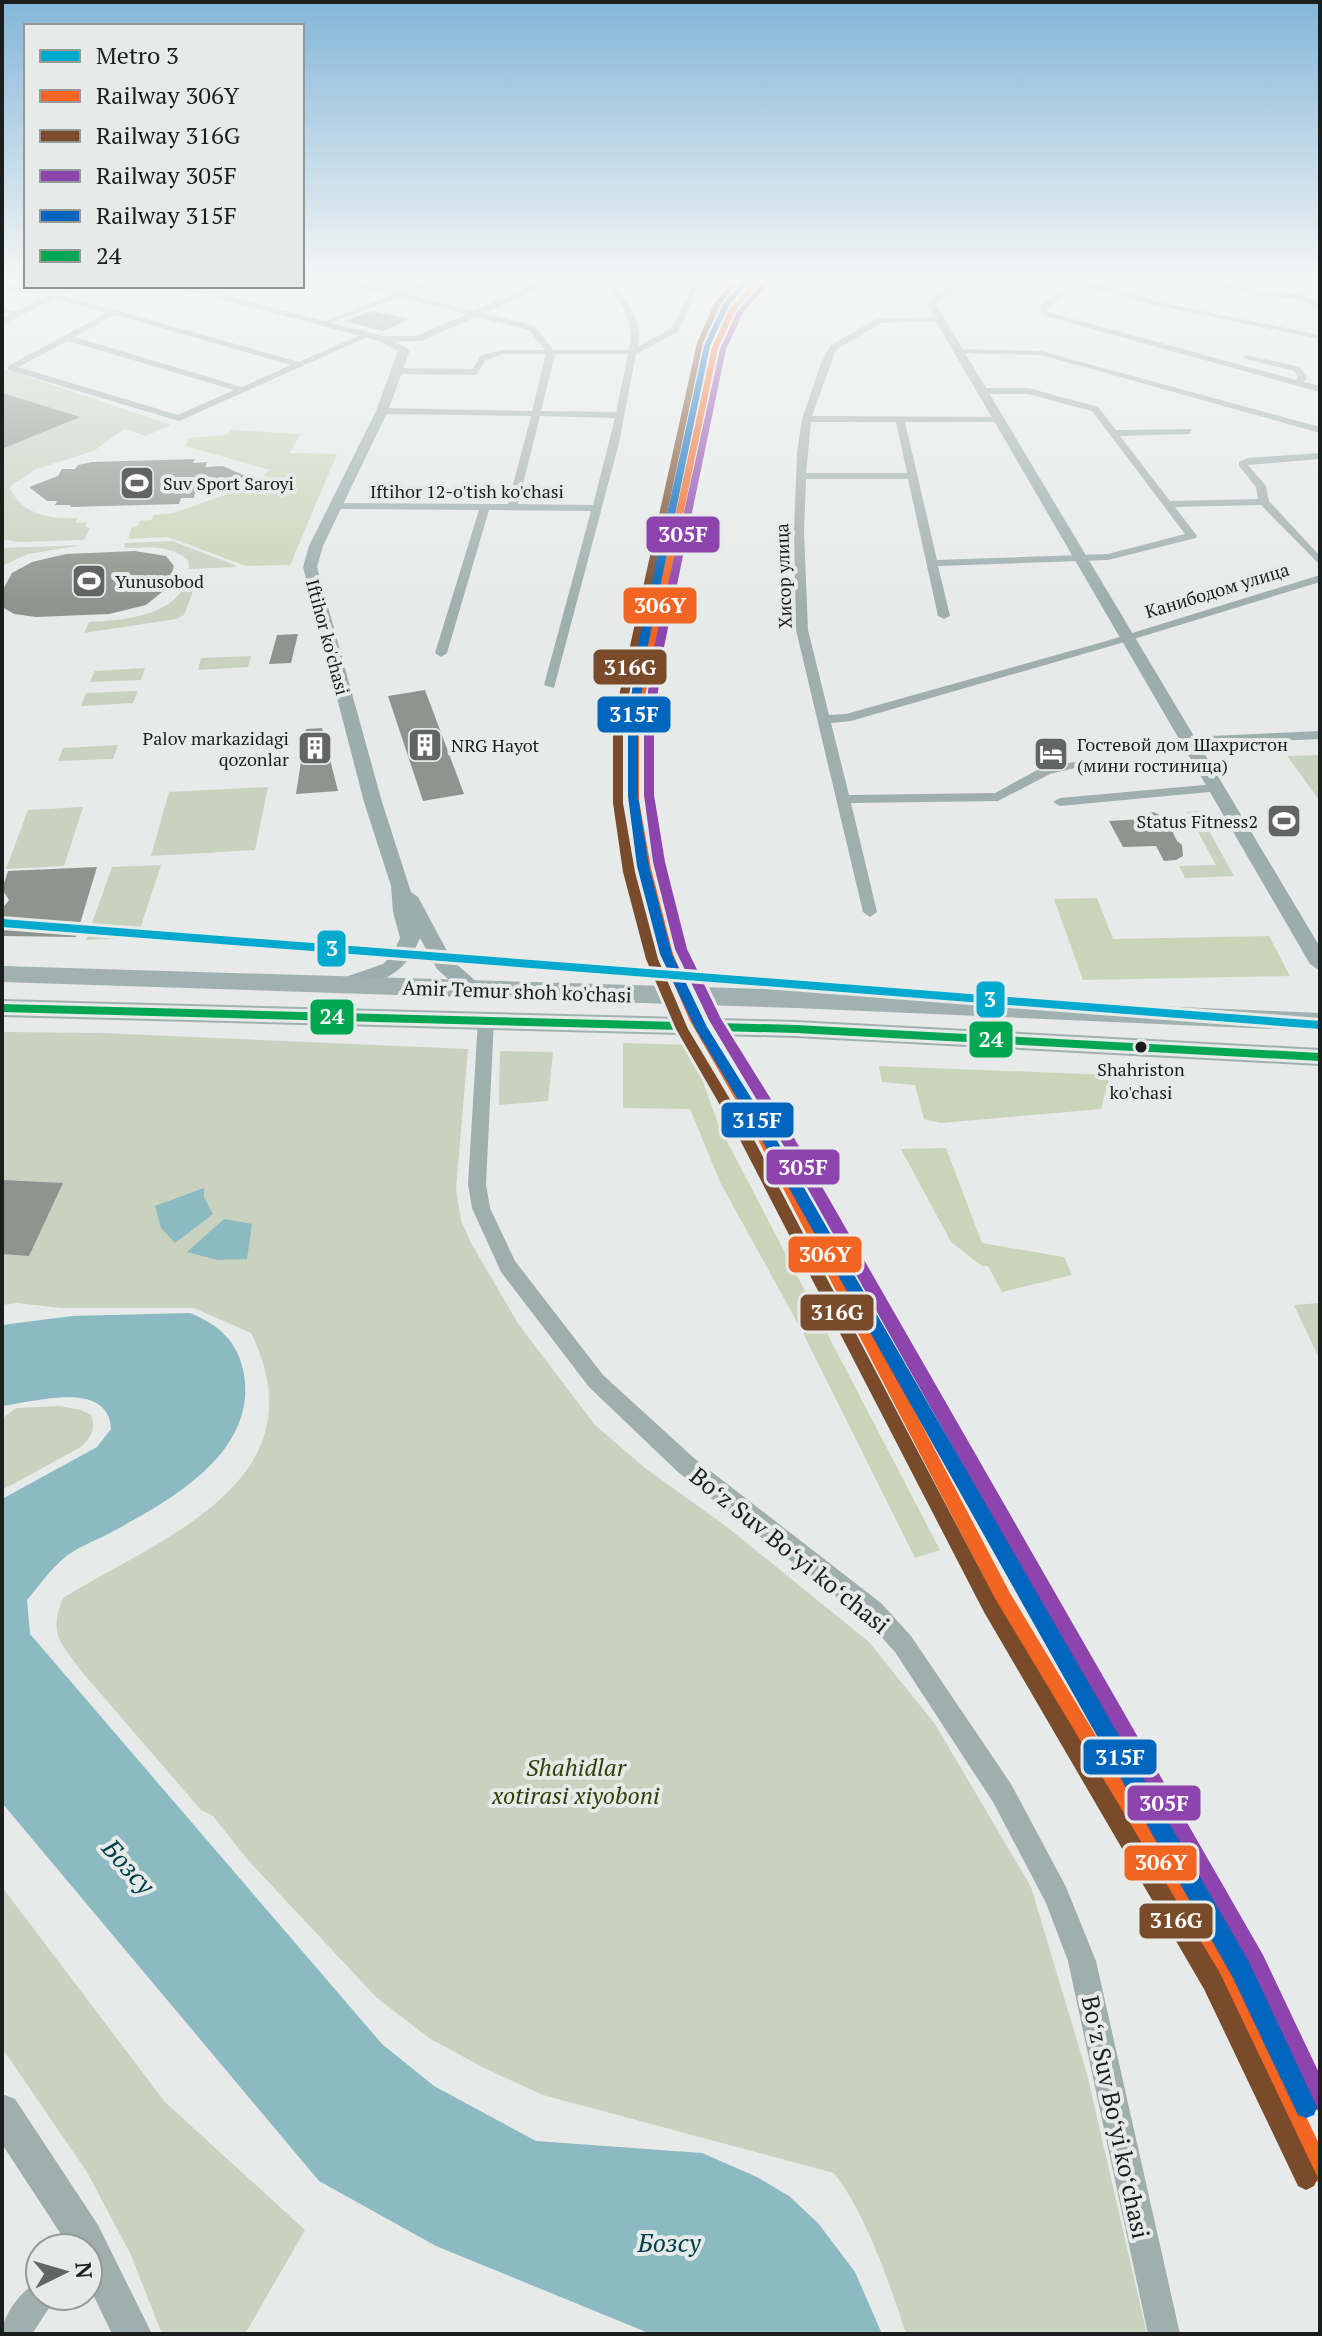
<svg xmlns="http://www.w3.org/2000/svg" width="1322" height="2336" viewBox="0 0 1322 2336" font-family="'PT Serif',serif">
  <rect width="100%" height="100%" fill="#e7eae9"/>
  <g fill="#c9d1bf">
    <path d="M2,368L171,425L146,436L124,429L94,451L36,469L12,485L10,489C25,516 50,519 77,518L76,523L87,522L85,527L90,528L84,540L18,542L2,539Z"/>
    <path d="M172,541L235,565L237,567L189,569L188,560C168,544 149,548 126,548L124,546L125,543Z"/>
    <polygon points="83,545 28,554 2,566 2,548"/>
    <path d="M193,591L184,615L176,619L84,633L89,622C120,620 161,618 181,592Z"/>
    <polygon points="251,656 248,667 198,670 201,658"/>
    <polygon points="145,668 141,680 90,682 95,671"/>
    <polygon points="138,691 133,703 81,706 86,693"/>
    <polygon points="118,745 113,759 58,761 63,748"/>
    <polygon points="1320,755 1320,801 1287,756"/>
    <polygon points="268,787 255,850 151,856 169,792"/>
    <polygon points="83,807 64,866 6,869 28,810"/>
    <polygon points="1198,811 1234,876 1185,878 1179,866 1216,865 1187,812"/>
    <polygon points="161,865 137,938 86,940 112,867"/>
    <path d="M2,1032L102,1033L468,1049L456,1189L461,1220L471,1243L519,1325L595,1425L645,1468L727,1527L869,1642L935,1724L1031,1887L1087,2074L1147,2334H906C890,2284 866,2214 834,2173L543,2095L484,2068L429,2038L376,1997L248,1860L213,1816L201,1810L82,1672C61,1643 48,1635 63,1598C160,1538 324,1482 251,1333L194,1308H61L17,1303L2,1305Z"/>
    <polygon points="500,1051 553,1052 548,1101 499,1105"/>
    <polygon points="1320,1303 1320,1360 1294,1305"/>
    <path d="M60,1406L81,1410L91,1415C96,1429 91,1437 81,1447L2,1490V1419L16,1408Z"/>
    <polygon points="2,1887 165,2102 305,2230 245,2334 162,2334 131,2255 87,2172 2,2048"/>
  </g>
  <g fill="#c9d5b9">
    <polygon points="231,430 300,434 290,453 337,454 290,565 246,566 168,537 128,539 132,527 138,526 140,521 151,520 154,515 174,513 269,479 263,475 270,470 185,446 189,438 227,435"/>
    <polygon points="1097,898 1113,939 1269,936 1290,976 1083,980 1054,899"/>
    <polygon points="623,1043 694,1045 704,1085 719,1126 940,1550 915,1558 802,1331 720,1182 690,1109 623,1108"/>
    <polygon points="879,1066 1109,1075 1110,1075 1101,1109 941,1123 924,1119 915,1085 882,1082"/>
    <polygon points="946,1148 982,1243 1064,1257 1072,1275 1002,1292 988,1266 982,1266 951,1242 901,1149"/>
  </g>
  <g fill="#8bbac2">
    <polygon points="204,1188 204,1197 213,1214 175,1243 161,1228 155,1206"/>
    <polygon points="224,1219 252,1224 247,1259 217,1260 187,1252"/>
    <path d="M190,1313C219,1325 238,1341 244,1374C257,1453 171,1500 112,1532C97,1540 77,1547 64,1558C50,1570 39,1586 27,1600L30,1634L382,2044L434,2086L536,2141L702,2153L757,2177L789,2196L818,2223L855,2272L882,2334H651L436,2246L319,2181L2,1803V1499L97,1447L111,1429C109,1379 34,1402 2,1406V1325L72,1316Z"/>
  </g>
  <g fill="#8d958e">
    <polygon points="372,311 410,319 383,331 344,321"/>
    <polygon points="2,393 80,417 2,449"/>
    <polygon points="195,459 193,463 207,462 205,467 223,466 250,478 217,490 216,493 195,493 194,498 181,498 179,504 70,507 71,505 55,505 57,501 47,501 29,487 58,476 62,469 75,469 78,465 92,462"/>
    <polygon points="135,551 166,556 174,566 167,588 146,605 109,614 36,617 14,614 2,607 2,591 12,573 32,562 66,554"/>
    <polygon points="298,634 291,663 269,664 277,635"/>
    <polygon points="425,690 464,794 423,801 388,696"/>
    <polygon points="322,728 338,791 296,794 306,729"/>
    <polygon points="1153,812 1166,818 1177,841 1182,845 1183,856 1176,860 1164,861 1156,846 1123,847 1109,821 1143,819 1143,815"/>
    <polygon points="97,867 76,937 2,936 2,909 9,900 2,889 8,871"/>
    <polygon points="2,1180 63,1183 29,1256 2,1254"/>
  </g>
  <g fill="none" stroke-linecap="round" stroke-linejoin="round">
    <g fill="#9fafae" fill-rule="evenodd">
      <path d="M324,278C348,278 370,288 394,291C410,293 426,278 443,278L406,294L535,326L553,350H629C635,318 620,300 600,278H608C627,298 643,318 638,347L672,328L693,284L698,278H706L697,289L678,332L636,354L619,443L554,688L544,685L591,511L489,510L447,653L441,657L435,653L479,510L336,509L331,506L336,503L508,504L531,416L382,414L378,411L382,408L532,411L546,354H503L486,360L476,375L398,374L394,371L398,368L473,369L480,356L502,350H545L529,330L399,297L323,326V322L391,295ZM555,354H628L616,412L541,411ZM540,416L615,418L593,505L518,504Z"/>
      <polygon points="1069,278 1089,278 1085,281 1159,302 1320,335 1320,339 1158,306 1080,285 1047,308 1048,312 1296,380 1298,377 1294,371 1242,358 1246,355 1300,367 1307,378 1304,382 1320,386 1320,392 1041,315 1040,305 1073,283"/>
      <polygon points="1185,278 1199,278 1263,292 1302,295 1320,305 1320,310 1300,299 1263,296"/>
      <path d="M2,284L58,294L299,362L365,333L372,335L179,421L8,370V366L107,313L54,298L2,288ZM115,315L291,365L242,387L74,337ZM68,341L234,390L178,415L18,367Z"/>
      <polygon points="2,309 23,313 19,315 2,313"/>
      <path d="M939,317L942,321L881,323L836,350L812,416L1002,417L999,422H905L937,560L1108,554L1185,534L1092,411L1028,394H982L978,391L982,388H1028L1098,407L1116,430L1192,429L1189,434L1120,436L1170,501L1258,499L1256,487L1239,466V462L1248,458L1320,453V459L1248,465L1266,486L1269,501L1320,556V565L1261,505L1175,507L1197,536L1196,538L1108,560L938,566L950,616L944,619L938,616L908,479H806L804,532L808,630L829,715L846,714L1103,642L1320,575V582L1111,646L851,721L831,723L849,795L995,793L1041,768L1080,761L1087,765L1050,774L998,801L851,803L877,912L870,917L863,912L796,630L794,532L797,453L802,419L821,363L830,346L876,319ZM811,422H896L907,473H806Z"/>
      <polygon points="957,349 1041,351 1320,427 1320,433 1041,355 954,353"/>
      <polygon points="1320,731 1320,739 1187,745 1181,741 1187,737"/>
      <polygon points="1215,784 1220,785 1220,791 1060,806 1053,802 1060,798"/>
      <polygon points="486,1014 494,1020 486,1184 490,1208 515,1261 603,1375 695,1459 881,1603 911,1636 1011,1784 1066,1887 1096,1961 1180,2334 1148,2334 1068,1961 1046,1903 993,1802 895,1652 865,1619 679,1473 589,1387 501,1272 472,1208 468,1184 478,1020"/>
      <path d="M40,2281V2296H57L32,2334H2C2,2315 23,2288 40,2281Z"/>
    </g>
    <g fill="#9fafae" fill-rule="evenodd">
      <polygon points="549,278 562,278 422,341 383,342 378,339 383,336 416,336"/>
      <polygon points="68,286 80,286 2,325 2,318"/>
      <polygon points="2,2094 15,2099 98,2225 152,2334 112,2334 88,2284 88,2248 70,2248 2,2144"/>
    </g>
    <g fill="#9baead" fill-rule="evenodd">
      <polygon points="960,278 972,278 938,302 937,306 1320,947 1320,971 1310,964 927,306 929,299"/>
      <path d="M171,286H188L387,337L410,350L388,411L323,546L317,567L382,802L411,892L418,897L452,960L479,984L483,989L479,994H465L437,969L420,938C404,977 382,981 344,992L337,990L333,985L337,980L383,964L393,954L400,938L393,912L391,886L364,802L303,567L309,546L376,411L398,351L379,341Z"/>
    </g>
    <g fill="#a0b1af" fill-rule="evenodd">
      <polygon points="2,966 796,990 1320,1013 1320,1031 796,1008 2,982"/>
      <polygon points="2,999 796,1020 1320,1048 1320,1066 796,1038 2,1017"/>
    </g>
    <g stroke="#e6ebe9" stroke-width="6">
      <polygon id="bus-1" points="2,1004 796,1025 1320,1053 1320,1061 796,1033 2,1012"/>
    </g>
    <use href="#bus-1" fill="#00a651" fill-rule="evenodd"/>
    <g stroke="#e6ebe9" stroke-width="6">
      <polygon id="rail-1" points="757,278 763,278 735,311 718,348 639,725 639,800 651,868 673,954 702,1021 766,1128 1010,1593 1234,1965 1320,2146 1320,2183 1312,2179 1218,1981 998,1605 753,1130 690,1021 661,954 639,868 629,800 629,725 712,348 729,310"/>
    </g>
    <g stroke="#e6ebe9" stroke-width="6">
      <polygon id="rail-2" points="736,278 742,278 721,303 703,343 623,723 623,803 635,872 658,959 688,1029 752,1136 996,1600 1220,1973 1318,2178 1314,2186 1306,2190 1298,2186 1204,1989 984,1612 739,1138 676,1029 646,959 623,872 613,803 613,723 697,343 715,302"/>
    </g>
    <g stroke="#e6ebe9" stroke-width="6">
      <polygon id="rail-3" points="767,278 773,278 743,313 726,349 663,652 654,723 654,795 665,862 687,949 721,1019 782,1117 1263,1955 1320,2075 1320,2111 1312,2108 1247,1971 772,1125 709,1020 675,949 653,862 644,795 644,723 653,652 720,349 737,312"/>
    </g>
    <g stroke="#e6ebe9" stroke-width="6">
      <polygon id="rail-4" points="746,278 752,278 729,305 710,346 647,650 638,723 638,796 649,866 672,954 707,1027 768,1125 1249,1962 1317,2107 1314,2115 1306,2118 1298,2115 1233,1978 758,1133 695,1028 660,954 637,866 628,796 628,723 637,650 704,346 723,304"/>
    </g>
    <use href="#rail-1" fill="#f26522" fill-rule="evenodd"/>
    <use href="#rail-2" fill="#7a4b2a" fill-rule="evenodd"/>
    <use href="#rail-3" fill="#8e44ad" fill-rule="evenodd"/>
    <use href="#rail-4" fill="#0065bd" fill-rule="evenodd"/>
    <g stroke="#e6ebe9" stroke-width="6">
      <polygon id="metro-1" points="2,919 1320,1021 1320,1029 2,927"/>
    </g>
    <use href="#metro-1" fill="#00a9ce" fill-rule="evenodd"/>
  </g>
  <linearGradient id="sky" x2="0" y2="1"><stop stop-color="#83b6d9"/><stop offset="0.46" stop-color="#f4f6f5"/><stop offset="1" stop-color="#f4f6f5" stop-opacity="0"/></linearGradient>
  <rect width="1322" height="605" fill="url(#sky)"/>
  <defs>
    <g id="stadium-square" transform="scale(1.8)"><rect x="-9" y="-9" width="18" height="18" rx="4" fill="#636564" stroke="#e6ebe9"/><path d="M0-5a6.5 5 0 1 0 0 10a6.5 5 0 1 0 0-10ZM-3.5-1.8h7v3.6h-7Z" fill="#fff"/></g>
    <g id="building-square" transform="scale(1.8)"><rect x="-9" y="-9" width="18" height="18" rx="4" fill="#636564" stroke="#e6ebe9"/><path d="M-4-6H4V6H1V3H-1V6H-4ZM-2.5-4.3h1.7v1.8h-1.7ZM.8-4.3h1.7v1.8H.8ZM-2.5-1h1.7V.8h-1.7ZM.8-1h1.7V.8H.8Z" fill="#fff"/></g>
    <g id="hotel-square" transform="scale(1.8)"><rect x="-9" y="-9" width="18" height="18" rx="4" fill="#636564" stroke="#e6ebe9"/><path d="M-6-4.5h1.5V1H6V5H4.5V3h-9V5H-6ZM-4 0a1.8 1.8 0 1 1 3.6 0ZM.5 0V-2.5h3Q6-2.5 6 0Z" fill="#fff"/></g>
  </defs>
  <g fill-rule="evenodd">
    <use href="#stadium-square" x="137" y="483"/>
    <use href="#stadium-square" x="89" y="581"/>
    <use href="#building-square" x="425" y="745"/>
    <use href="#building-square" x="315" y="748"/>
    <use href="#hotel-square" x="1051" y="754"/>
    <use href="#stadium-square" x="1284" y="821"/>
  </g>
  <circle fill="#1c1e1d" stroke="#e6ebe9" stroke-width="3" cx="1141" cy="1047" r="7"/>
  <g text-anchor="middle" dominant-baseline="central" stroke-width="8" stroke-linejoin="round" paint-order="stroke">
    <g font-size="18" fill="#1c1e1d" stroke="#e6ebe9" text-anchor="start">
      <text x="163" y="483">Suv Sport Saroyi</text>
      <text x="115" y="581">Yunusobod</text>
      <text x="289" y="738" text-anchor="end">Palov markazidagi<tspan x="289" dy="21">qozonlar</tspan></text>
      <text x="1077" y="744">Гостевой дом Шахристон<tspan x="1077" dy="21">(мини гостиница)</tspan></text>
      <text x="451" y="745">NRG Hayot</text>
      <text x="1258" y="821" text-anchor="end">Status Fitness2</text>
    </g>
    <g font-size="18" fill="#1c1e1d" stroke="#e6ebe9">
      <text x="467" y="491">Iftihor 12-o'tish ko'chasi</text>
      <text transform="translate(783 576) rotate(-92)">Хисор улица</text>
      <text transform="translate(1217 590) rotate(-17)">Канибодом улица</text>
      <text transform="translate(328 637) rotate(75)">Iftihor ko'chasi</text>
    </g>
    <g font-size="18" fill="#1c1e1d" stroke="#e6ebe9">
      <text x="1141" y="1069">Shahriston<tspan x="1141" dy="23">ko'chasi</tspan></text>
    </g>
    <g font-size="20" fill="#1c1e1d" stroke="#e6ebe9">
      <text transform="translate(517 991) rotate(2)">Amir Temur shoh ko'chasi</text>
    </g>
    <g font-size="24" fill="#1c1e1d" stroke="#e6ebe9">
      <text transform="translate(790 1550) rotate(39)">Boʻz Suv Boʻyi koʻchasi</text>
      <text transform="translate(1116 2117) rotate(78)">Boʻz Suv Boʻyi koʻchasi</text>
    </g>
    <g font-size="24" font-style="italic" fill="#304008" stroke="#e6ebe9">
      <text x="576" y="1767">Shahidlar<tspan x="576" dy="28">xotirasi xiyoboni</tspan></text>
    </g>
    <g font-size="26" font-style="italic" fill="#00414a" stroke="#e6ebe9">
      <text transform="translate(129 1866) rotate(48)">Бозсу</text>
      <text x="669" y="2242">Бозсу</text>
    </g>
  </g>
  <g stroke="#e6ebe9" stroke-width="3">
    <rect x="645" y="515" width="76" height="39" rx="8" fill="#8e44ad"/>
    <rect x="622" y="586" width="76" height="39" rx="8" fill="#f26522"/>
    <rect x="592" y="648" width="76" height="38" rx="8" fill="#7a4b2a"/>
    <rect x="596" y="695" width="76" height="39" rx="8" fill="#0065bd"/>
    <rect x="316" y="929" width="31" height="39" rx="8" fill="#00a9ce"/>
    <rect x="975" y="980" width="31" height="39" rx="8" fill="#00a9ce"/>
    <rect x="309" y="998" width="46" height="38" rx="8" fill="#00a651"/>
    <rect x="968" y="1020" width="46" height="39" rx="8" fill="#00a651"/>
    <rect x="720" y="1101" width="75" height="38" rx="8" fill="#0065bd"/>
    <rect x="765" y="1148" width="76" height="38" rx="8" fill="#8e44ad"/>
    <rect x="787" y="1235" width="76" height="39" rx="8" fill="#f26522"/>
    <rect x="799" y="1293" width="76" height="39" rx="8" fill="#7a4b2a"/>
    <rect x="1082" y="1738" width="76" height="38" rx="8" fill="#0065bd"/>
    <rect x="1126" y="1784" width="76" height="38" rx="8" fill="#8e44ad"/>
    <rect x="1123" y="1844" width="75" height="38" rx="8" fill="#f26522"/>
    <rect x="1138" y="1902" width="76" height="38" rx="8" fill="#7a4b2a"/>
  </g>
  <g font-size="22" text-anchor="middle" font-weight="bold" fill="#fff">
    <text x="683" y="542">305F</text>
    <text x="660" y="613">306Y</text>
    <text x="630" y="675">316G</text>
    <text x="634" y="722">315F</text>
    <text x="332" y="956">3</text>
    <text x="990" y="1007">3</text>
    <text x="332" y="1024">24</text>
    <text x="991" y="1047">24</text>
    <text x="757" y="1128">315F</text>
    <text x="803" y="1175">305F</text>
    <text x="825" y="1262">306Y</text>
    <text x="837" y="1320">316G</text>
    <text x="1120" y="1765">315F</text>
    <text x="1164" y="1811">305F</text>
    <text x="1161" y="1870">306Y</text>
    <text x="1176" y="1928">316G</text>
  </g>
  <rect width="1322" height="2336" fill="none" stroke="#1c1e1d" stroke-width="8"/>
  <rect x="24" y="24" width="280" height="264" fill="#e6ebe9" stroke="#959997" stroke-width="2"/>
  <rect x="40" y="50" width="40" height="12" fill="#00a9ce" stroke="#959997" stroke-width="2"/>
  <text x="96" y="64" font-size="24" fill="#1c1e1d">Metro 3</text>
  <rect x="40" y="90" width="40" height="12" fill="#f26522" stroke="#959997" stroke-width="2"/>
  <text x="96" y="104" font-size="24" fill="#1c1e1d">Railway 306Y</text>
  <rect x="40" y="130" width="40" height="12" fill="#7a4b2a" stroke="#959997" stroke-width="2"/>
  <text x="96" y="144" font-size="24" fill="#1c1e1d">Railway 316G</text>
  <rect x="40" y="170" width="40" height="12" fill="#8e44ad" stroke="#959997" stroke-width="2"/>
  <text x="96" y="184" font-size="24" fill="#1c1e1d">Railway 305F</text>
  <rect x="40" y="210" width="40" height="12" fill="#0065bd" stroke="#959997" stroke-width="2"/>
  <text x="96" y="224" font-size="24" fill="#1c1e1d">Railway 315F</text>
  <rect x="40" y="250" width="40" height="12" fill="#00a651" stroke="#959997" stroke-width="2"/>
  <text x="96" y="264" font-size="24" fill="#1c1e1d">24</text>
  <g transform="translate(64 2272) rotate(85)"><circle r="38" fill="#e6ebe9" stroke="#959997" stroke-width="2"/>
  <path d="M0-6L14 30L0 20L-14 30Z" fill="#636564"/>
  <text y="-12" font-size="22" font-weight="bold" text-anchor="middle" fill="#1c1e1d">N</text>
  </g>
</svg>
